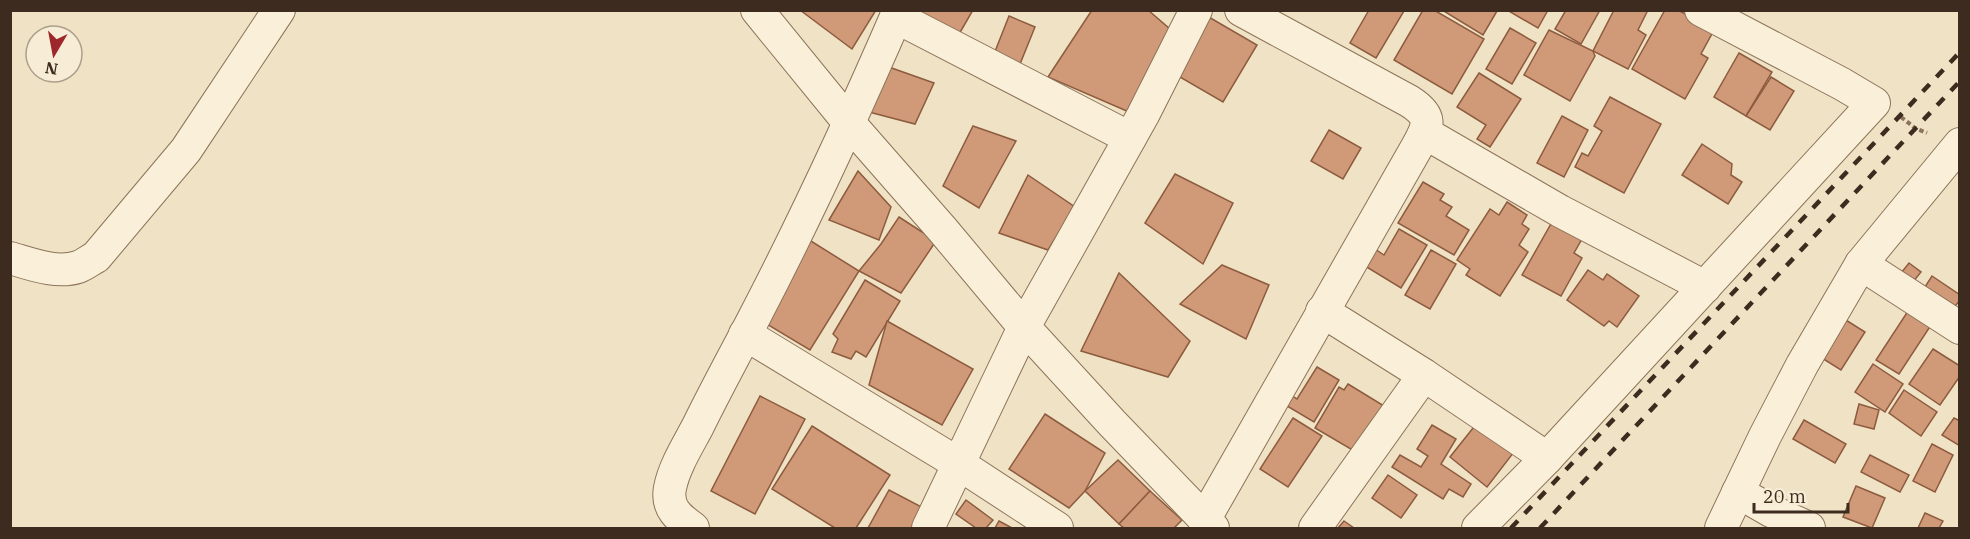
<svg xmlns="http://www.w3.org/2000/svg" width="1970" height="539" viewBox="0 0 1970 539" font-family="'IBM Plex Serif',serif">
  <rect width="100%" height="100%" fill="#f0e2c5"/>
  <g fill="#d09a79" stroke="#8d5b3e" stroke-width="1.5">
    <polygon points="800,10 876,10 852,49"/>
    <polygon points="916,10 973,10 955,41"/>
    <polygon points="1092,10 1148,10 1178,36 1136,115 1048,77"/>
    <polygon points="1369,10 1404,11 1376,58 1350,43"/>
    <polygon points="1423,10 1434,10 1484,39 1452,94 1394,60"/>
    <polygon points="1442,10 1496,10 1497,11 1483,35"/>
    <polygon points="1507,10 1548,10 1538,28"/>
    <polygon points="1566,10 1600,10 1581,44 1555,29"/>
    <polygon points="1614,10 1648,10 1638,30 1646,35 1628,69 1593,51"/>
    <polygon points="1665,10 1678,10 1714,30 1701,54 1708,58 1685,99 1632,69"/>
    <polygon points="1009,16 1035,27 1020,64 994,54"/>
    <polygon points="1207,16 1257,45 1223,102 1173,73"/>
    <polygon points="1510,28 1536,43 1512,84 1486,69"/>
    <polygon points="1549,30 1593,51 1595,56 1570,101 1524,75"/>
    <polygon points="1739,53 1772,72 1746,116 1714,97"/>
    <polygon points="886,66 934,83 915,124 865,111"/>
    <polygon points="1479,73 1521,99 1490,147 1477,139 1486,125 1457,107"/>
    <polygon points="1771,77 1794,91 1770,130 1746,116"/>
    <polygon points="1610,97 1661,124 1624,193 1575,167 1582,153 1588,156 1602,131 1594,126"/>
    <polygon points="1562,116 1588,130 1564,177 1537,163"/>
    <polygon points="973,126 1016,141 979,208 943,186"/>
    <polygon points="1329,130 1361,148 1343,179 1311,161"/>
    <polygon points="1702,144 1732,164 1731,175 1742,182 1728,204 1682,175"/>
    <polygon points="858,171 891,207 879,240 829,220"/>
    <polygon points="1175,174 1233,203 1203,264 1145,223"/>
    <polygon points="1028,175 1075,207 1048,250 999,233"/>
    <polygon points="1423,182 1444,194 1440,200 1452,207 1446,216 1469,230 1454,255 1398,223"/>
    <polygon points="1507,202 1527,215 1522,224 1529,229 1519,245 1528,252 1500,296 1466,275 1470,269 1457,260 1490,209 1499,215"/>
    <polygon points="1556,215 1586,232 1574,253 1582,258 1561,296 1522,275"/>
    <polygon points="899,217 936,241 901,293 859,271 881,244"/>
    <polygon points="1399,229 1427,245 1401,288 1365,266 1375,249 1384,255"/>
    <polygon points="806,238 859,271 810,350 757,318"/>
    <polygon points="1431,250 1456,264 1430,309 1405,295"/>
    <polygon points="1909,263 1921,272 1905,292 1893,283"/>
    <polygon points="1222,265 1269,285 1246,339 1180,304"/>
    <polygon points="1588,270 1603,280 1607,274 1639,296 1617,327 1609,321 1604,326 1567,300"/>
    <polygon points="1119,273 1190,341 1168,377 1081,351"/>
    <polygon points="1932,276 1960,295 1960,300 1952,310 1923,290"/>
    <polygon points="865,280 900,301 866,357 856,351 851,359 832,352 838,339 833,334"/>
    <polygon points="1910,308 1933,322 1899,374 1876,360"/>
    <polygon points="1841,317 1865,332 1841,370 1817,355"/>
    <polygon points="887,321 973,369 942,425 869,385"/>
    <polygon points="1933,349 1960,366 1960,376 1940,405 1909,384"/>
    <polygon points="1873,364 1903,384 1885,412 1855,392"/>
    <polygon points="1317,367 1339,380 1314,422 1282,403 1288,393 1297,399"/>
    <polygon points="1348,384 1389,409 1361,455 1315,428 1339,387 1344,390"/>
    <polygon points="1904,390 1937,412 1921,436 1889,413"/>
    <polygon points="760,396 805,419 755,514 711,491"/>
    <polygon points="1859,404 1879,410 1874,429 1854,424"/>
    <polygon points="1045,414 1105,453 1085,491 1069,508 1009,469"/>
    <polygon points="1293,418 1322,436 1288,487 1260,469"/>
    <polygon points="1954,418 1960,421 1960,446 1942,435"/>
    <polygon points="1804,420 1846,444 1835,463 1793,439"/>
    <polygon points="1477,423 1514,452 1487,487 1450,457"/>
    <polygon points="1432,425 1456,439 1441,464 1471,484 1463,497 1449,489 1443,499 1392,467 1400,455 1421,467 1428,456 1417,449"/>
    <polygon points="812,426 890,475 856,528 835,528 772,489"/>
    <polygon points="1932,444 1953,455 1935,492 1913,481"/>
    <polygon points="1870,455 1909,475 1900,492 1861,472"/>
    <polygon points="1118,460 1150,491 1119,524 1085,491"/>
    <polygon points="1388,475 1417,495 1401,518 1372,498"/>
    <polygon points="1856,486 1885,498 1872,528 1843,517"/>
    <polygon points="889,490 929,511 920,528 868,528"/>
    <polygon points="1150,491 1182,520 1174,528 1124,528 1119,524"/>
    <polygon points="966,500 993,520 986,528 976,528 956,514"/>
    <polygon points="1925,513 1943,521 1939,528 1918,528"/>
    <polygon points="999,521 1012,528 995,528"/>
    <polygon points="1344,521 1354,528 1338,528"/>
  </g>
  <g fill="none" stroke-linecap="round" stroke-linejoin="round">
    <g stroke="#8c735a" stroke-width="34">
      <g id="minor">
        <polyline points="757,10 850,124 942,229 1024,327 1112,423 1213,528"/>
        <polyline points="896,17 1130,138"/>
        <polyline points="1425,133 1560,211 1705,287"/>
        <path d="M10,258C31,264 56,274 78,267C84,265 90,260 96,257L186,150L279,10"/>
        <polyline points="1861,264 1960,328"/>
        <polyline points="1322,311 1424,375 1547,458"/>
        <polyline points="745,334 959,464 1057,528"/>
        <polyline points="1738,492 1771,511 1809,528"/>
        <path d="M1204,520L1417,147C1429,125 1433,116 1409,101L1241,10"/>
        <path d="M693,528C679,518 666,508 670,488C674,467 688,445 698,426C716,389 736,353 755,316C807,216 854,114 899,10"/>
        <polyline points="928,528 1024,327 1143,115 1196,10"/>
        <polyline points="1315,528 1424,375"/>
        <polyline points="1478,528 1547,458 1874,103 1842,84 1701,10"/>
        <polyline points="1721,528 1765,436 1802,365 1861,264 1960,144"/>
      </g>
    </g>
    <polyline stroke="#8c735a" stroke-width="4" stroke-dasharray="4.5 3" stroke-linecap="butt" points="1901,117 1915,128 1927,133"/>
    <use href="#minor" stroke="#faefd8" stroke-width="32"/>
    <g stroke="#3c2b1e" stroke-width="4.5" stroke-dasharray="10 10" stroke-linecap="butt">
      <polyline points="1511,528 1960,52"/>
      <polyline points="1540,528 1960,81"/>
    </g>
  </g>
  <rect width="1970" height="539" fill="none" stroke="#3c2b1e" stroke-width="24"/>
  <g transform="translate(54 54) rotate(190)"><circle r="28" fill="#f7ecd5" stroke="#ac9f8c" stroke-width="1.5"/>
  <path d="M0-4.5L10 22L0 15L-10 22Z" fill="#9e272c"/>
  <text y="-9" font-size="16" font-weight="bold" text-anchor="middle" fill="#3c2b1e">N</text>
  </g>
  <path d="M1754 503v9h94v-9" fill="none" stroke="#3c2b1e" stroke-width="3"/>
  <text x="1763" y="503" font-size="18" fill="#3c2b1e" stroke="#f7ecd5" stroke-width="4.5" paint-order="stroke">20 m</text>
</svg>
